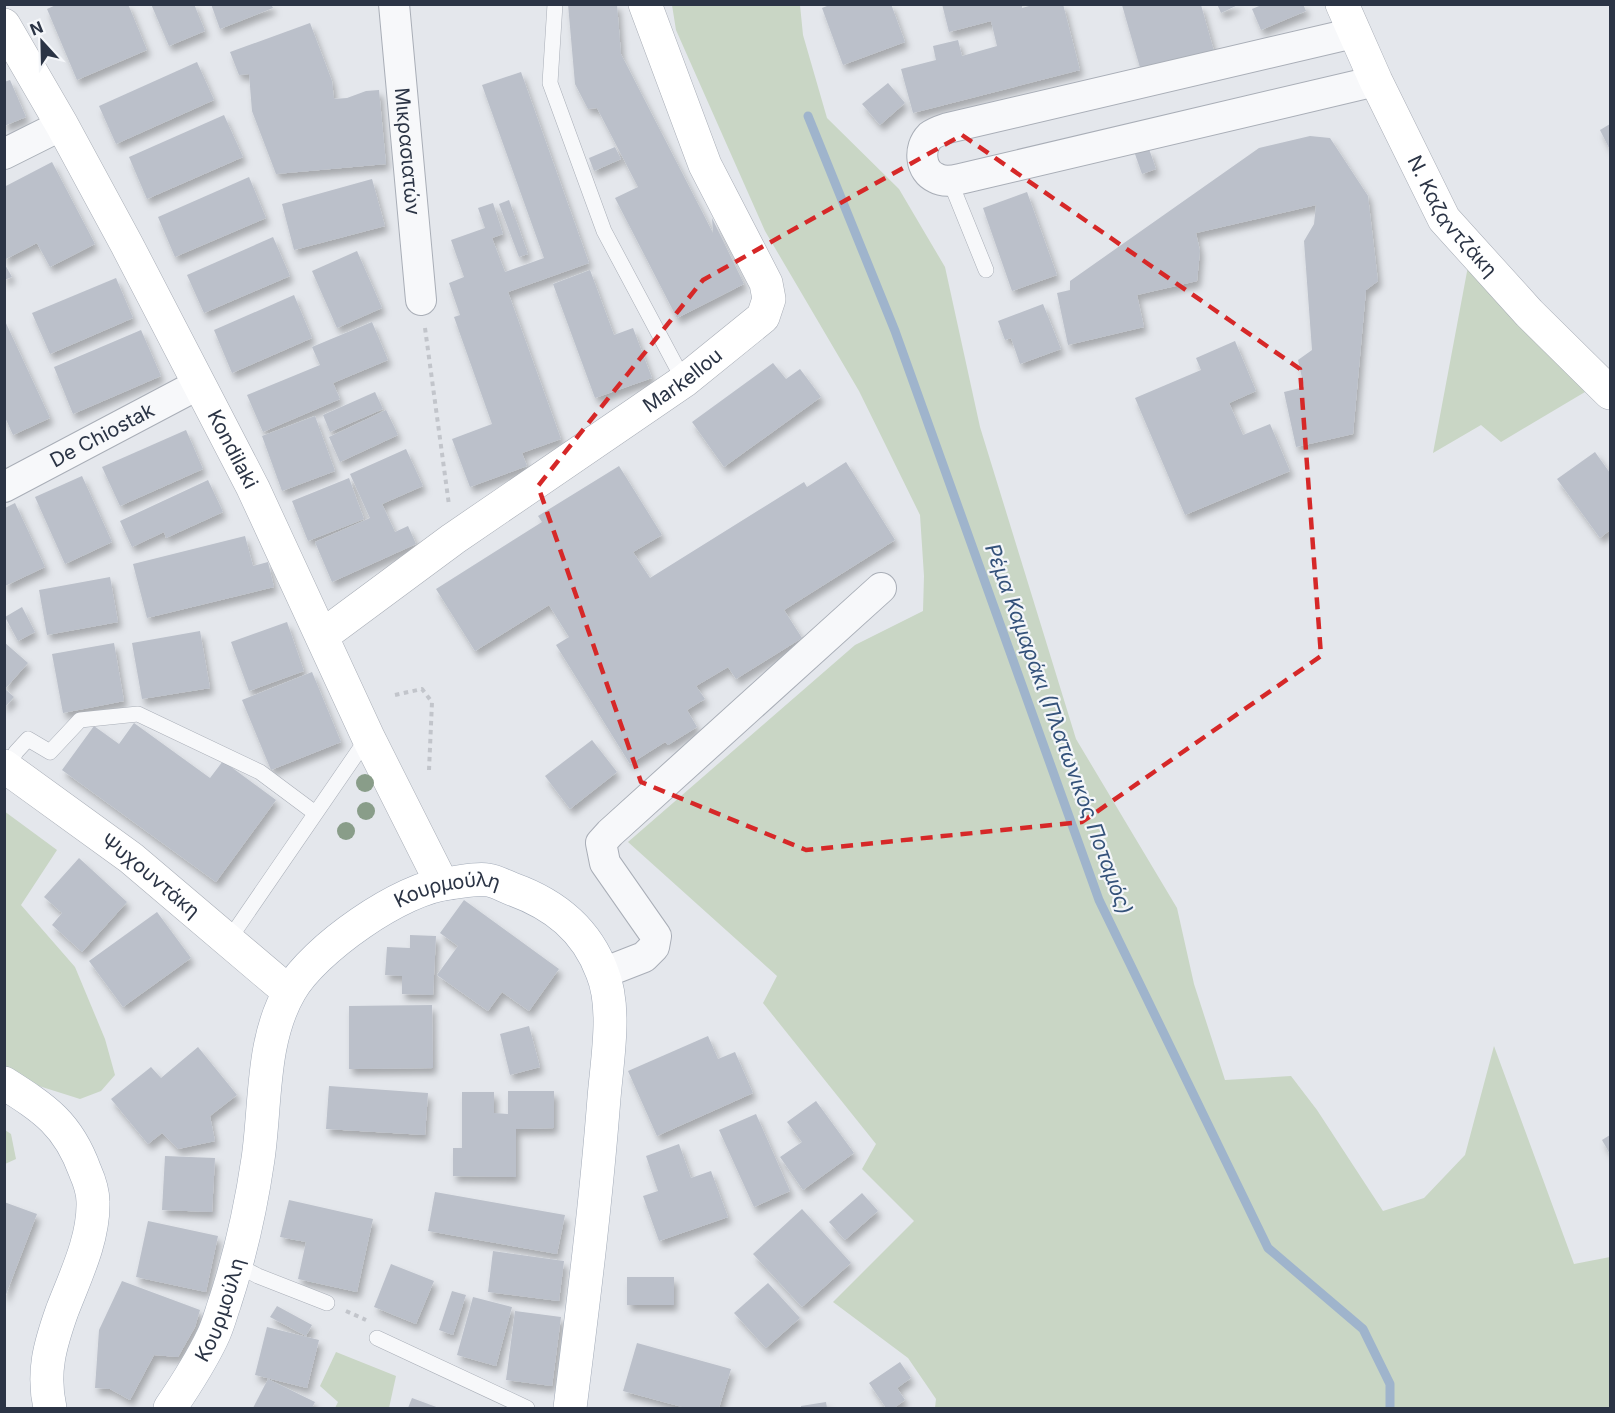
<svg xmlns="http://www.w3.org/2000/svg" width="1615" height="1413" viewBox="0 0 1615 1413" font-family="Inter,sans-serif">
  <defs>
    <filter id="shadow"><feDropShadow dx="3.5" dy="6" stdDeviation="3" flood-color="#0004"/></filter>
  </defs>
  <rect width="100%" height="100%" fill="#e4e7ec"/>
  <g fill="#c9d6c5">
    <polygon points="672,5 800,5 803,35 827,118 899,189 945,267 980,427 1076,739 1177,908 1194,984 1225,1080 1291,1076 1317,1110 1383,1211 1424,1198 1465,1155 1494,1046 1574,1264 1610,1257 1610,1408 935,1408 936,1399 908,1358 833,1302 914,1221 862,1169 876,1144 763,1003 777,976 628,842 855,645 923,611 924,576 920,515 859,391 765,231 676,30"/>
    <polygon points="1469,261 1585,392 1501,442 1481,425 1433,453"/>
    <polygon points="4,811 57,850 21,905 75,967 105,1039 115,1075 101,1091 80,1099 39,1086 5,1067"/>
    <polygon points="5,1130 11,1134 16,1159 5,1164"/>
    <polygon points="336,1352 396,1376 389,1408 335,1408 338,1402 320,1386"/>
  </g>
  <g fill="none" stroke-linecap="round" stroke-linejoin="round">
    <polyline stroke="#9fb4cc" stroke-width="9" points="808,116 895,331 1099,900 1268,1248 1363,1329 1390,1384 1390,1408"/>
  </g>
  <g fill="#bbc0ca" filter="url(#shadow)">
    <polygon points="58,4 128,4 147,50 77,80 47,9"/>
    <polygon points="151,4 194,4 205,31 169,46"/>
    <polygon points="211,4 271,4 273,8 220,29"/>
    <polygon points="568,4 617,4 621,54 713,233 712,218 744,284 677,318 615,198 638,187 597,108 588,109 575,84"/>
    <polygon points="832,4 891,4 905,42 843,65 822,8"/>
    <polygon points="942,4 1022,4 1022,8 1036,4 1063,4 1080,70 913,113 901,69 936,60 933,46 958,40 962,56 997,46 991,21 949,32"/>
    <polygon points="1217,4 1240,4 1221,13"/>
    <polygon points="1264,4 1303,4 1306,11 1261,30 1252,9"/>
    <polygon points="1122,5 1201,5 1214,51 1141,71"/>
    <polygon points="310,23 332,81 334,99 347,98 366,91 379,90 386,164 276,174 252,111 249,74 239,75 230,52"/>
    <polygon points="197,62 214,100 116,144 99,106"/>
    <polygon points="521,72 589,263 508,292 561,439 522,453 527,466 470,487 452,439 492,424 454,317 460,315 449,283 464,277 451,240 485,228 478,208 493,203 503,234 492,238 505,272 544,258 482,85"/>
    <polygon points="10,80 26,117 4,126 4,82"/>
    <polygon points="888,83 905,103 880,125 862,104"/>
    <polygon points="224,115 243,157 147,199 129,157"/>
    <polygon points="1610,124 1610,150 1600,130"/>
    <polygon points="1310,136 1330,138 1368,196 1378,281 1366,290 1353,434 1296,447 1284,392 1304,387 1298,360 1312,350 1304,241 1314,224 1316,205 1196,233 1200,251 1197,281 1137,295 1144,327 1068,345 1057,293 1070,290 1070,281 1259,148"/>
    <polygon points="615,147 621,159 594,171 589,158"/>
    <polygon points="1149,149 1156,169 1142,174 1135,154"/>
    <polygon points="52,162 95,244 50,267 37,243 4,260 4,187"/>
    <polygon points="249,177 266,218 175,257 158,217"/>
    <polygon points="372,179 385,226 294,250 282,204"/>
    <polygon points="1027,192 1057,275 1012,291 983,208"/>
    <polygon points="509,200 528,254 519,257 499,204"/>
    <polygon points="273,237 290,276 204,313 187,275"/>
    <polygon points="357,251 382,308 337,328 312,271"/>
    <polygon points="4,263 12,277 4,280"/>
    <polygon points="590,270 614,335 633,328 652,378 595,398 553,284"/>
    <polygon points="116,278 133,318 50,354 32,313"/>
    <polygon points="294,295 312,338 232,373 214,330"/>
    <polygon points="1043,304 1061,349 1020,364 1011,338 1005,340 998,321"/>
    <polygon points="4,319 50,418 13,435 4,415"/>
    <polygon points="372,322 388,360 333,383 340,399 263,432 247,395 320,365 312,347"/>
    <polygon points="141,330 161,376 73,414 54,367"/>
    <polygon points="1235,341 1256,391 1229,403 1243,435 1270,424 1290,471 1185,515 1135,398 1201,370 1196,358"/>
    <polygon points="773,363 786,379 800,369 821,397 724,467 692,422"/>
    <polygon points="375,392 383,409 330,432 323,415"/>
    <polygon points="386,410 398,435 340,462 329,437"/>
    <polygon points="315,416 335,471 282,491 262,436"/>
    <polygon points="186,430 203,469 120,506 102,467"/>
    <polygon points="406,449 423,486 382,504 395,532 408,526 416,544 332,582 315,542 370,518 350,474"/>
    <polygon points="1595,452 1610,473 1610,530 1600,538 1557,479"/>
    <polygon points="846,462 895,540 784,610 802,638 736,679 728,667 696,686 705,699 687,710 697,727 668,745 665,742 630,764 556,645 569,637 549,605 475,651 436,589 542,522 538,516 619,466 662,535 633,552 650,578 804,482 807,487"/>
    <polygon points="82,476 112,542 65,564 35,497"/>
    <polygon points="349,478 364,519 308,541 292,501"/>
    <polygon points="208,480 223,512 166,538 164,532 132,547 120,521"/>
    <polygon points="15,503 45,567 5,586 5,508"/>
    <polygon points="245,536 253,566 268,562 274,587 147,618 133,564"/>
    <polygon points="110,577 118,622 47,635 39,590"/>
    <polygon points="22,607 35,632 18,641 5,617"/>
    <polygon points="287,622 304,671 249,691 231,642"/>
    <polygon points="200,631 210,688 142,699 132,643"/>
    <polygon points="4,642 28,663 5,689 14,697 4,708"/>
    <polygon points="114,643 124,701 63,713 52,654"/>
    <polygon points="312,672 341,742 271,770 242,700"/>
    <polygon points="134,723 210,778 223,761 276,800 216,882 62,770 94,726 119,744"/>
    <polygon points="592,740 617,772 570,809 545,776"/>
    <polygon points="79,858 127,902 82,952 52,925 62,913 44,897"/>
    <polygon points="464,900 559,969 529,1011 502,992 488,1011 437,975 458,946 440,933"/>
    <polygon points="157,912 191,958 123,1007 89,961"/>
    <polygon points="410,935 436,936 433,995 402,994 402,976 385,975 387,947 410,948"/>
    <polygon points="432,1005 433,1068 349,1069 349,1006"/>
    <polygon points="529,1026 540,1067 510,1075 500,1034"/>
    <polygon points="708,1036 718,1059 735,1052 753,1093 657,1136 628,1071"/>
    <polygon points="198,1047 237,1095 210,1116 215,1141 178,1149 162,1133 148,1144 111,1099 151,1067 161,1078"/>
    <polygon points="329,1086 428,1093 425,1135 326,1129"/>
    <polygon points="508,1091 554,1091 554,1128 516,1129 516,1177 453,1176 453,1148 462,1148 462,1092 494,1092 494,1113 508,1114"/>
    <polygon points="816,1101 854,1153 803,1190 780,1157 802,1142 787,1122"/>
    <polygon points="756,1114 790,1191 754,1207 719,1130"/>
    <polygon points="1610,1135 1610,1154 1602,1140"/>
    <polygon points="679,1144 691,1178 711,1171 728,1217 659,1241 643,1196 658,1191 646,1156"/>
    <polygon points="165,1156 215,1158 212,1212 162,1210"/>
    <polygon points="435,1192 565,1215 557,1254 428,1231"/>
    <polygon points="862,1193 878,1211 845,1240 829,1222"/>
    <polygon points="289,1200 373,1219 357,1292 298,1279 306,1242 280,1237"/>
    <polygon points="4,1202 37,1214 5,1297 4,1297"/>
    <polygon points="802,1209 851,1263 802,1307 753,1254"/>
    <polygon points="148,1221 218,1236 206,1292 136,1277"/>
    <polygon points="493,1251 564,1261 559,1301 488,1292"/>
    <polygon points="391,1264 434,1281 416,1324 374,1307"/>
    <rect x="627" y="1277" width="47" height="28"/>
    <polygon points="122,1281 200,1310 195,1327 178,1357 154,1355 130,1400 110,1389 95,1388 99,1330"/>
    <polygon points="768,1283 800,1318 766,1348 734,1313"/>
    <polygon points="452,1291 466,1295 453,1335 439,1330"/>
    <polygon points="473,1297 512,1307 496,1366 457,1355"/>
    <polygon points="277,1306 312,1325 306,1336 270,1317"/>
    <polygon points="515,1311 561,1317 552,1386 506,1380"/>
    <polygon points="267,1327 319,1340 307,1388 255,1375"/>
    <polygon points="637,1343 731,1369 719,1408 686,1408 623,1391"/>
    <polygon points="900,1362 911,1378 897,1388 905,1400 894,1408 886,1408 869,1383"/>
    <polygon points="268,1379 315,1402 312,1408 253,1408"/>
    <polygon points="412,1398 439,1408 408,1408"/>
    <polygon points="826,1402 827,1408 801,1408 801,1406"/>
  </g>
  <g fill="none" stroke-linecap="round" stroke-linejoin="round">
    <g stroke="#a9aeb7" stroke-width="16">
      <g id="lane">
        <polyline points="555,4 550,83 604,231 684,381"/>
        <polyline points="950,181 986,270"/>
        <polyline points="7,768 16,752 28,739 50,752 80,720 138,714 260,772 315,813"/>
        <polyline points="228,941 368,737"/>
        <polyline points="237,1265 258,1276 327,1303"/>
        <polyline points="377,1338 527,1408"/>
      </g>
    </g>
    <g stroke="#a9aeb7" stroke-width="32">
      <g id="street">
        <path id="s1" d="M394,4L421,300"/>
        <path d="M1354,33L948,128C942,130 935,132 930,136C918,148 920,171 936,178C943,182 952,181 960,179L1376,81"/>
        <polyline points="4,154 62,125"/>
        <path id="s2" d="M4,487L199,384"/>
        <polyline points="603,973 644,957 654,947 656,936 605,863 601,843 610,833 881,588"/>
      </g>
    </g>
    <g stroke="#a9aeb7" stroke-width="34">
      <g id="secondary">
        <path id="s3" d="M1342,4L1376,81L1444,219L1529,313L1610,393"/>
        <path id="s4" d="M4,25L62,125L127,245L253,488L368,737L442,884"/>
        <path id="s5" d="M322,636L453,539L684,381L763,317L769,299L766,283L705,165L645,4"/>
        <path id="s6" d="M4,766L131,858L289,992"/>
      </g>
    </g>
    <g stroke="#a3abb8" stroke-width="34">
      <g id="primary">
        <path d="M4,1083C45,1109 68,1124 85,1171C89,1180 93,1192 93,1202C94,1239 75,1277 62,1311C50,1345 42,1372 50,1408"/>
        <path id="s7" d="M170,1408C185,1386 200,1363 212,1338C218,1326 221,1313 225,1302C240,1256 251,1207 258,1159C266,1104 261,1041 290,991C313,950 402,887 450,883C461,882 476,878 488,880C496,881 504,886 512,889C554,904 586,929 602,972C617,1008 607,1060 604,1098C596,1202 583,1305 570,1408"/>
      </g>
    </g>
    <g stroke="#c2c5cb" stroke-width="4" stroke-dasharray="4.5 4.5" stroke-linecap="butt">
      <polyline points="425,328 449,505"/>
      <polyline points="395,695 422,689 432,702 429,770"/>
      <polyline points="346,1311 366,1320"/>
    </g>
    <use href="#lane" stroke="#f7f8fa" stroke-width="15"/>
    <use href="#street" stroke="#f7f8fa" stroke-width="30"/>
    <use href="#secondary" stroke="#fff" stroke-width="33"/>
    <use href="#primary" stroke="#fff" stroke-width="33"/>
  </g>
  <g fill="#899d89">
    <circle cx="365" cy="783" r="9"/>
    <circle cx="366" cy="811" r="9"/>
    <circle cx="346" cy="831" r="9"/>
  </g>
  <path fill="none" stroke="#d62828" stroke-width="4.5" stroke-dasharray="12 8" stroke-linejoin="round" d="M962,135L1300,369L1321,656L1082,822L806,850L641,782L538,486L703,280Z"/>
  <g text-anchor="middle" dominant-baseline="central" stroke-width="4.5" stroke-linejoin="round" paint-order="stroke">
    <g font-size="20" fill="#2b3445" stroke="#f4f6f9">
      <text stroke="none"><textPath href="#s1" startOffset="148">Μικρασιατών</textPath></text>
      <text stroke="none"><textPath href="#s3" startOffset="240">Ν. Καζαντζάκη</textPath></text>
      <text stroke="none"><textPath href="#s5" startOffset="442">Markellou</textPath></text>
      <text stroke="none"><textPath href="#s2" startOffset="111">De Chiostak</textPath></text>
      <text stroke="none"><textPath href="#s4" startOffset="482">Kondilaki</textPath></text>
      <text stroke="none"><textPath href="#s6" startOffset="183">Ψυχουντάκη</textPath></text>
      <text stroke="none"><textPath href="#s7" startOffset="633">Κουρμούλη</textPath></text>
      <text stroke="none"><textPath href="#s7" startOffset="111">Κουρμούλη</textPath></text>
    </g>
    <g font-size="21" font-style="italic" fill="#34527a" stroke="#f4f6f9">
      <text transform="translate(1059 729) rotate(70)">Ρέμα Καμαράκι (Πλατωνικός Ποταμός)</text>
    </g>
  </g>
  <rect width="1615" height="1413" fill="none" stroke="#2b3445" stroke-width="12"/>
  <g transform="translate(42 42) rotate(338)" stroke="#f4f6f9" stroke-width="4.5" paint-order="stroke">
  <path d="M0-4.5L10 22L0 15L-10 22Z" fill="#2b3445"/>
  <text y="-9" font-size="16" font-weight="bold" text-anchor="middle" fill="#2b3445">N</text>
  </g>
</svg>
